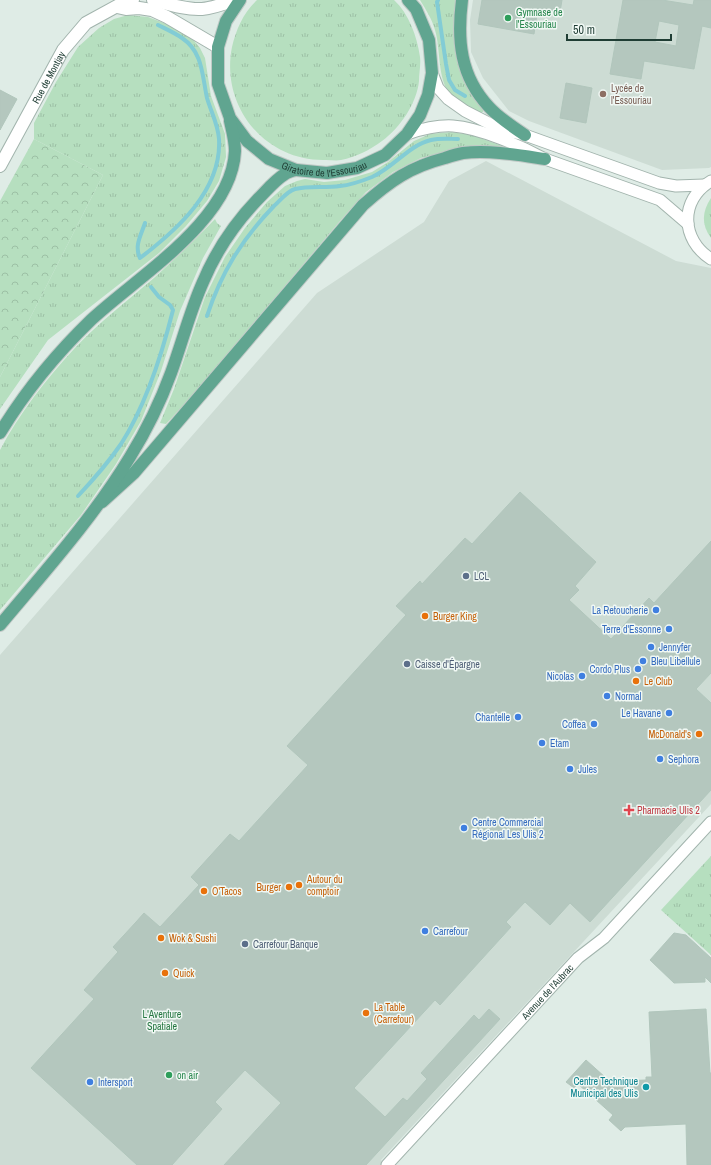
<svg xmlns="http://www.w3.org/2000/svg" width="711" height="1165" viewBox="0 0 711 1165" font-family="'Archivo Narrow',sans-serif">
  <defs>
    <pattern id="grass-tufts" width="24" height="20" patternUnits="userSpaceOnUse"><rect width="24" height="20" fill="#b6dfbf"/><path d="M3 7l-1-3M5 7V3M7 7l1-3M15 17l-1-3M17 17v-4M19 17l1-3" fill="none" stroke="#9cc0a5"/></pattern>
    <pattern id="forest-crowns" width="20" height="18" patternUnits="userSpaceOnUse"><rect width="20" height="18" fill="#b6dfbf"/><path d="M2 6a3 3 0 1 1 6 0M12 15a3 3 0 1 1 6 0" fill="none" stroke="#9cc0a5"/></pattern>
  </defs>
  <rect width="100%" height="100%" fill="#dfece6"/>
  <g fill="#cddcd4">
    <polygon points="473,0 711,0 711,167 709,168 662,170 529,121 509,111 483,78 471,52 470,20"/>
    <polygon points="486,161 676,261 711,268 711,804 381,1160 386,1165 0,1165 0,655 317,293 424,222 449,181"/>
  </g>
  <g fill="url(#grass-tufts)">
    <path d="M257,0H394C409,14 417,36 420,57C421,64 419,73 419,81C417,103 400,128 382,141C370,150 356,157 341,160C337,161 331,160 326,160C266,162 220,107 232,47C236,30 243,13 257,0Z"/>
    <path d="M420,0H458L454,31L456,52L483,109V112C476,113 470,108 464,104C460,101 455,98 451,95C437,81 441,49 435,30C432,19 426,10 420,0Z"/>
    <polygon points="128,15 148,17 164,23 190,36 200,48 205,58 211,96 225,134 226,157 219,181 207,201 186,226 159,253 48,340 0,409 0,377 103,175 34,139 34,123 56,82 78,47 99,28 114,19"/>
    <polygon points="451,132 472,135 502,146 462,148 421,158 393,172 366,192 340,221 190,398 166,424 160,423 174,389 205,297 225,257 245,228 267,202 285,186 297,181 305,179 324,182 345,180 372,172 388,162 414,141 430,134"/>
    <path d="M711,198V238C701,225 702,211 711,198Z"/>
    <path d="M215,219L217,223L221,226L203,258L180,311L161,371L141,421L116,464L81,515L0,610V450C19,414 46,379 74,349C98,323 127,301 154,278C175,259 195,240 215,219Z"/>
    <polygon points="711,856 711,955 661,910"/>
  </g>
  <polygon fill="url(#forest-crowns)" points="34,139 103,175 0,377 0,201"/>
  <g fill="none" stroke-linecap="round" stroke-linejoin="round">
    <g stroke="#82ccd5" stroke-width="4">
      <polyline points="438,0 437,2 446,64 449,80 455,90 465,96"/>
      <path d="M145,223C141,235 134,246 140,258C177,230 222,190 219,139C218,124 211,112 207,98C202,75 203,52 182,38C175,33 166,29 158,25"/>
      <path d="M207,316C221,273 242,239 274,206C280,201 287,191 295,189C309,186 325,188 340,186C351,185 362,181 372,177C393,168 409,145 431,140C440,138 449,139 458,139"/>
      <path d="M78,496C93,480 108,463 121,444C146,405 162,354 173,310L170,305L159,297L151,287"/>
    </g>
  </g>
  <g fill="#b4c7be" stroke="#b1c6bc" fill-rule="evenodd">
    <polygon points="482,0 562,0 560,12 538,8 534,34 478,24"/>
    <path d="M623,0H662L693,5L694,0H711V28L702,26L694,69L644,61L641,79L610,74ZM659,21L679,25L676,46L655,42Z"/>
    <polygon points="566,83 592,88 586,123 560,118"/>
    <polygon points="0,90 17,99 0,130"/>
    <polygon points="520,492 596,562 575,586 579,590 569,600 611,639 649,598 654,603 711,541 711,673 696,689 711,703 711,790 590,922 570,903 550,925 525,902 506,922 511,927 440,1005 435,1000 354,1088 385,1117 403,1098 407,1101 427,1079 421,1073 474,1015 479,1020 489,1009 500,1019 366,1165 224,1165 281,1103 245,1070 215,1102 222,1109 172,1165 137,1165 31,1068 94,999 84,990 118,952 113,947 136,922 144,913 160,927 199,885 191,877 230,834 239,841 308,765 287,746 406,615 396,606 420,581 422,584 465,538 472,544"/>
    <polygon points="674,933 686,935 711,958 711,983 705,977 705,982 674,983 650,960"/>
    <polygon points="706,1009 710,1073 711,1073 711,1165 687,1165 686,1124 625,1127 621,1131 609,1120 613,1115 578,1084 574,1088 566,1082 586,1060 615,1086 620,1081 646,1080 646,1077 652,1077 649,1012"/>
  </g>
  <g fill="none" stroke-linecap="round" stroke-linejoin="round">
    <g stroke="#a2b4ad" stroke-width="13">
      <g id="minor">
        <polyline points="432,73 438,88 448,99 465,111 502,130 525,135 659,183 676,186 704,185"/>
        <path d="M407,134C422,129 437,125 453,126C480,128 521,146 545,159L660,200L688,224"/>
        <path d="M711,181C679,200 681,240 711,259"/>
        <path id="s1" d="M387,1165L578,958L604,938L711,822"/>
      </g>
    </g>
    <g stroke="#a2b4ad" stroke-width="14">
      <g id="tertiary">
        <path d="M153,0C168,4 186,10 202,9C213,8 224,4 235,0"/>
        <polyline points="117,7 126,9 139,8 152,10 167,17 218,47"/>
        <path id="s2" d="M0,166L63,50L86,23L128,0H133"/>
      </g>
    </g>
    <g stroke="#c0c9c6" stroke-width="14">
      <g id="primary">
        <path id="s3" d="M240,0L226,21L218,47V84L230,118L247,141L269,159L296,170L327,173L357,168L385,155L407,134L420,115L428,95L432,73L429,40L416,9L408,0"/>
        <path d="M462,0C457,40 460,76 489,107C499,118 513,127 525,135"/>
        <path d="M0,433C26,390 55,355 91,320C137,277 232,220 235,151C235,141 232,130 230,121"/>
        <path d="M102,502L134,473L363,205C390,181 410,167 445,158C451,156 457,154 463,153C490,150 518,155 545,159"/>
        <path d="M0,625C46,570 93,518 130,457C146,431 160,403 171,373C182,343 190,311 203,282C216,251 235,223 258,199C266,191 275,180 285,174C288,172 292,171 296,170"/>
      </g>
    </g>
    <use href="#minor" stroke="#fff" stroke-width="11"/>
    <use href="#tertiary" stroke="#fff" stroke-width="12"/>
    <use href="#primary" stroke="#60a590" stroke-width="12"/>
  </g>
  <g fill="#2e9e5b" stroke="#f0f8f4" stroke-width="1.5">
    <circle cx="508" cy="18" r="4"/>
    <circle cx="169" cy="1075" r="4"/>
  </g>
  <circle fill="#8d6e63" stroke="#f0f8f4" stroke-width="1.5" cx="603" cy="94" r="4"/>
  <g fill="#5c6f8a" stroke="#f0f8f4" stroke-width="1.5">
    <circle cx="466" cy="576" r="4"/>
    <circle cx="407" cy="664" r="4"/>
    <circle cx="245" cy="944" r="4"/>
  </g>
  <g fill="#3f7fe0" stroke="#f0f8f4" stroke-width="1.5">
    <circle cx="656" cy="610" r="4"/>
    <circle cx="669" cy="629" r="4"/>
    <circle cx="651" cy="647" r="4"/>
    <circle cx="643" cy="661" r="4"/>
    <circle cx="638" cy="669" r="4"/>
    <circle cx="582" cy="676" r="4"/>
    <circle cx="607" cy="696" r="4"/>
    <circle cx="669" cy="713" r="4"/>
    <circle cx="518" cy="717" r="4"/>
    <circle cx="594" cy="724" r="4"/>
    <circle cx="542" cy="743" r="4"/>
    <circle cx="660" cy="759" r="4"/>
    <circle cx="570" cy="769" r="4"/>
    <circle cx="464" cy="828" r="4"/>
    <circle cx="425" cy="931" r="4"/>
    <circle cx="90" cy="1082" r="4"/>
  </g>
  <g fill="#e8710a" stroke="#f0f8f4" stroke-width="1.5">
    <circle cx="425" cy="616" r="4"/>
    <circle cx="636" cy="681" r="4"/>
    <circle cx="699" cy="734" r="4"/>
    <circle cx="299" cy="885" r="4"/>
    <circle cx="289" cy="887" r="4"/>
    <circle cx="204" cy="891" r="4"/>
    <circle cx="161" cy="938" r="4"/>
    <circle cx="165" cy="973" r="4"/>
    <circle cx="366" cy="1013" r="4"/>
  </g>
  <path fill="#e0444e" stroke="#f0f8f4" stroke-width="1.5" d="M627 804h4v4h4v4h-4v4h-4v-4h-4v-4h4z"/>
  <circle fill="#0f9aa8" stroke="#f0f8f4" stroke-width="1.5" cx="646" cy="1087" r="4"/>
  <g text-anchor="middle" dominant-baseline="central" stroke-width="3" stroke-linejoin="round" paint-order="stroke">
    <g font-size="10" fill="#27864d" stroke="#f0f8f4" text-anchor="start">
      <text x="516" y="12">Gymnase de<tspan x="516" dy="12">l'Essouriau</tspan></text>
      <text x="177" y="1075">on air</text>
    </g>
    <g font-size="10" fill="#1f3d34" stroke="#f0f8f4">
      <text stroke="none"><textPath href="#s2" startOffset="101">Rue de Montjay</textPath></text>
      <text stroke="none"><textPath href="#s3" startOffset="240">Giratoire de l'Essouriau</textPath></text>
      <text stroke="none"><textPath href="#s1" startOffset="236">Avenue de l'Aubrac</textPath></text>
    </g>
    <g font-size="10" fill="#785e54" stroke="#f0f8f4" text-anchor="start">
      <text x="611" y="88">Lycée de<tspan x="611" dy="12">l'Essouriau</tspan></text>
    </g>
    <g font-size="10" fill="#4e5e75" stroke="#f0f8f4" text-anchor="start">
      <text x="474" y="576">LCL</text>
      <text x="415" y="664">Caisse d'Épargne</text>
      <text x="253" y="944">Carrefour Banque</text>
    </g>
    <g font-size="10" fill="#366cbe" stroke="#f0f8f4" text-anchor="start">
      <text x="648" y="610" text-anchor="end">La Retoucherie</text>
      <text x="661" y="629" text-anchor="end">Terre d'Essonne</text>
      <text x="659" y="647">Jennyfer</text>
      <text x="651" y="661">Bleu Libellule</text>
      <text x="630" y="669" text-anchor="end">Cordo Plus</text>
      <text x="574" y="676" text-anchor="end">Nicolas</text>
      <text x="615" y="696">Normal</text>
      <text x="661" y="713" text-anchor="end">Le Havane</text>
      <text x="510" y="717" text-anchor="end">Chantelle</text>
      <text x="586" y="724" text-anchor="end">Coffea</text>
      <text x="550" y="743">Etam</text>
      <text x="668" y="759">Sephora</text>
      <text x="578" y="769">Jules</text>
      <text x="472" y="822">Centre Commercial<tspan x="472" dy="12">Régional Les Ulis 2</tspan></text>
      <text x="433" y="931">Carrefour</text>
      <text x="98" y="1082">Intersport</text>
    </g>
    <g font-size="10" fill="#c56008" stroke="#f0f8f4" text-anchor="start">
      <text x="433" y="616">Burger King</text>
      <text x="644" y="681">Le Club</text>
      <text x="691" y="734" text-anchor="end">McDonald's</text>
      <text x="307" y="879">Autour du<tspan x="307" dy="12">comptoir</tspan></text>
      <text x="281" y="887" text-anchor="end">Burger</text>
      <text x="212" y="891">O'Tacos</text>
      <text x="169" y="938">Wok &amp; Sushi</text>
      <text x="173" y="973">Quick</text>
      <text x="374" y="1007">La Table<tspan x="374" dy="12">(Carrefour)</tspan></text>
    </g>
    <g font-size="10" fill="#be3a42" stroke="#f0f8f4" text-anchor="start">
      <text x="637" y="810">Pharmacie Ulis 2</text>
    </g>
    <g font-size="10" fill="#267742" stroke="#f0f8f4">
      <text x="162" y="1014">L'Aventure<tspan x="162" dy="12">Spatiale</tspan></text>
    </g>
    <g font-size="10" fill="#0d838f" stroke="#f0f8f4" text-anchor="end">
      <text x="638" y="1081">Centre Technique<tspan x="638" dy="12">Municipal des Ulis</tspan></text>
    </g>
  </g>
  <path d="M567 34v6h104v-6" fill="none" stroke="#1f3d34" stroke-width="2"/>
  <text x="573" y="34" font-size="12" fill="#1f3d34" stroke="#f0f8f4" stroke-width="3" paint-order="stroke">50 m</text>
</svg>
